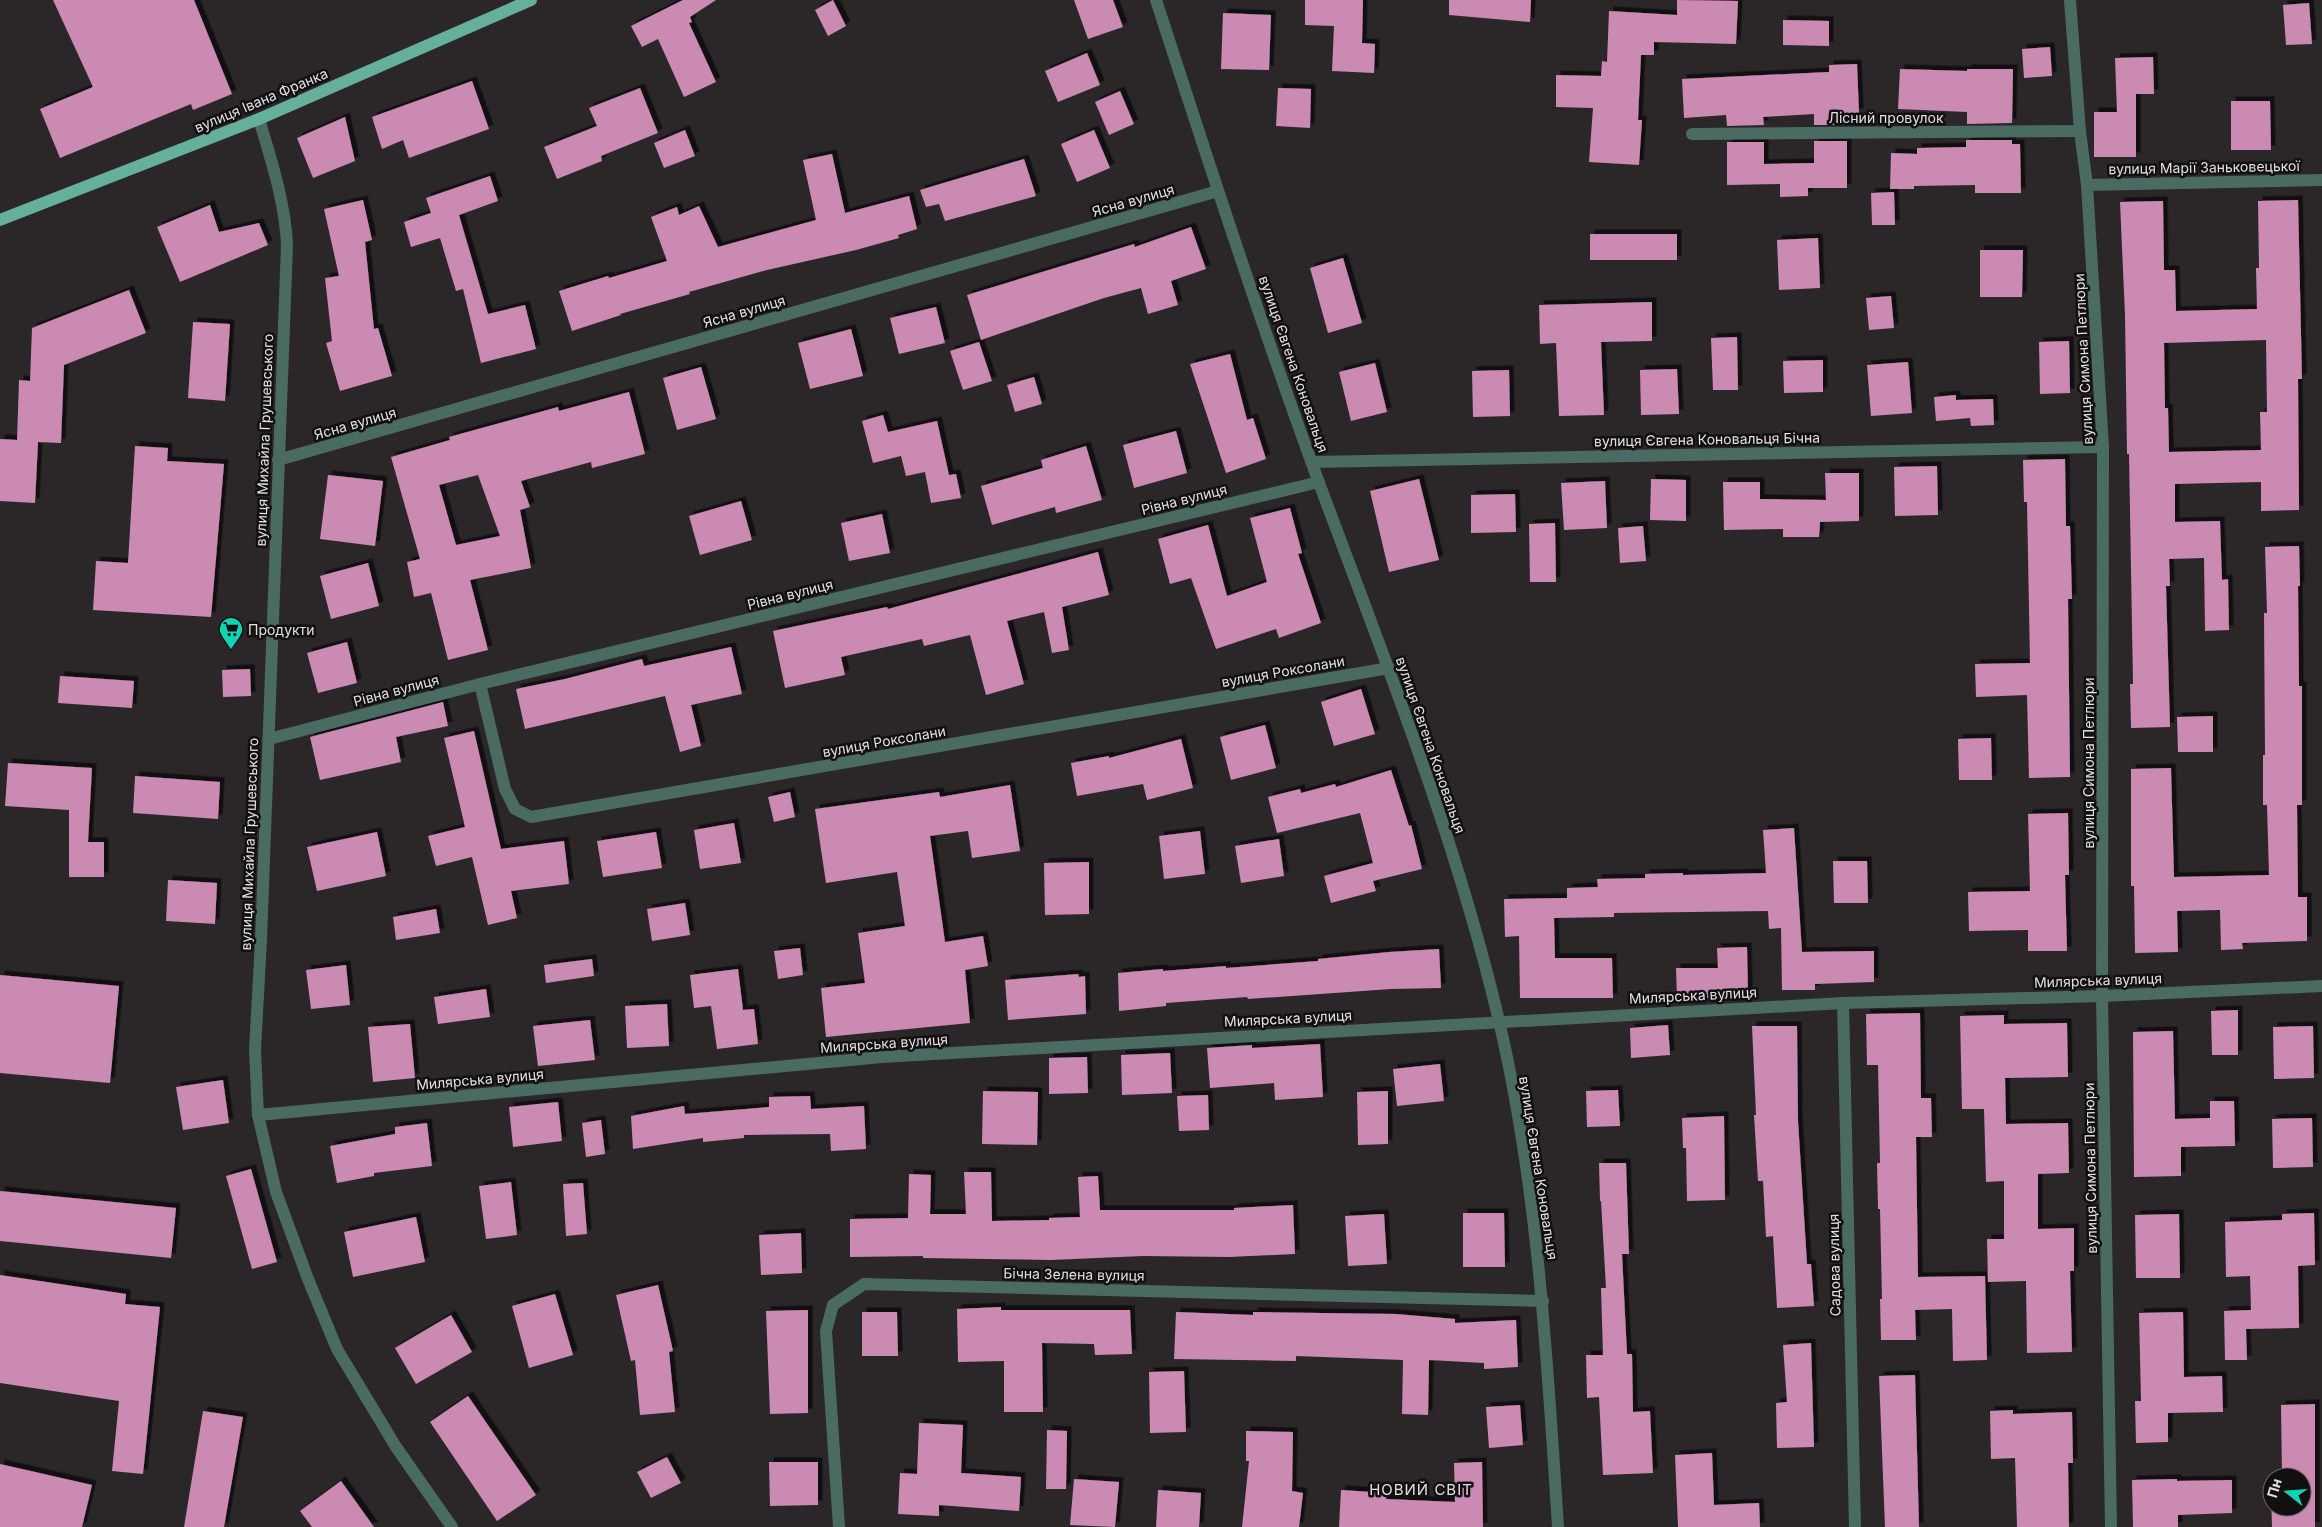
<svg xmlns="http://www.w3.org/2000/svg" width="2322" height="1527" viewBox="0 0 2322 1527" font-family="Inter,sans-serif">
  <defs>
    <filter id="shadow"><feDropShadow dx="4.5" dy="-4.5" stdDeviation="0" flood-color="#0009"/></filter>
  </defs>
  <rect width="100%" height="100%" fill="#2b2628"/>
  <g fill="#ca8ab2" fill-rule="evenodd" filter="url(#shadow)">
    <polygon points="53,0 194,0 232,94 193,110 191,104 60,158 40,109 93,87"/>
    <polygon points="683,0 716,0 690,17 692,22 689,23 716,82 684,97 658,39 642,47 631,26"/>
    <polygon points="833,0 846,26 828,36 815,10"/>
    <polygon points="1074,0 1113,0 1123,27 1088,39"/>
    <polygon points="1305,0 1363,0 1362,43 1375,44 1374,73 1332,71 1334,26 1305,25"/>
    <polygon points="1449,0 1531,0 1530,22 1449,15"/>
    <polygon points="1677,0 1738,1 1736,44 1654,42 1654,55 1641,55 1638,120 1642,120 1639,165 1589,162 1593,108 1556,107 1556,75 1601,76 1602,61 1607,62 1609,11 1677,15"/>
    <polygon points="2309,3 2312,44 2286,45 2283,5"/>
    <polygon points="1223,13 1271,15 1269,70 1221,69"/>
    <polygon points="1783,20 1829,21 1829,46 1783,45"/>
    <polygon points="2050,47 2052,76 2024,78 2022,49"/>
    <polygon points="1087,53 1100,85 1058,102 1045,71"/>
    <polygon points="2153,57 2154,94 2136,94 2136,157 2094,157 2094,112 2117,112 2115,58"/>
    <polygon points="1857,64 1859,113 1848,113 1848,125 1814,125 1814,114 1763,117 1764,125 1727,126 1726,115 1684,118 1682,79 1829,72 1829,65"/>
    <polygon points="1900,69 1967,71 1967,69 2013,69 2012,123 1967,124 1967,112 1898,109"/>
    <polygon points="472,81 489,129 409,158 403,140 382,149 372,117"/>
    <polygon points="640,88 658,133 601,156 602,161 557,179 544,147 597,126 589,108"/>
    <polygon points="1278,88 1311,89 1310,128 1276,126"/>
    <polygon points="1120,91 1134,124 1109,135 1095,102"/>
    <polygon points="2231,101 2270,101 2271,150 2231,150"/>
    <polygon points="345,117 355,161 313,178 297,138"/>
    <polygon points="685,130 695,156 664,168 654,143"/>
    <polygon points="1094,130 1110,168 1077,182 1061,144"/>
    <polygon points="1966,140 2012,140 2012,144 2020,144 2021,193 1975,193 1975,185 1914,186 1914,189 1890,189 1891,153 1917,154 1917,148 1966,147"/>
    <polygon points="1814,141 1847,141 1847,188 1808,188 1808,196 1780,197 1780,184 1727,185 1727,142 1764,142 1764,164 1814,163"/>
    <polygon points="832,154 845,213 909,196 917,229 898,235 899,238 856,250 767,270 689,292 690,294 620,314 621,315 572,331 559,291 608,276 609,278 667,261 651,217 677,207 679,215 699,206 718,247 816,220 803,160"/>
    <polygon points="1024,159 1036,196 945,221 939,204 926,207 920,190"/>
    <polygon points="490,176 498,201 459,215 488,314 525,305 536,349 481,363 463,289 456,291 440,238 411,247 404,222 431,213 426,198"/>
    <polygon points="1894,192 1895,225 1872,225 1871,193"/>
    <polygon points="363,200 372,240 365,242 374,329 378,328 392,376 340,391 326,343 332,341 325,278 339,276 324,209"/>
    <path d="M2298,200L2302,379H2298L2299,510L2261,511V482L2175,484V522L2220,521L2222,580L2228,579L2229,630L2205,631L2204,558L2169,559L2170,586H2166L2170,727L2131,728L2130,684H2133L2129,454H2127L2125,315L2120,202L2163,201L2164,270H2175L2176,311L2257,309L2256,268H2259L2258,201ZM2266,340L2267,412H2260L2261,450L2169,452L2168,408H2165L2164,343Z"/>
    <polygon points="210,205 219,232 259,223 268,245 180,282 157,227"/>
    <polygon points="1191,227 1206,269 1171,281 1178,305 1148,314 1141,288 1104,298 981,340 967,295 1134,244 1135,247"/>
    <rect x="1590" y="234" width="87" height="26"/>
    <polygon points="1818,238 1820,288 1779,290 1777,240"/>
    <polygon points="1980,250 2023,250 2022,297 1980,297"/>
    <polygon points="1343,258 1362,323 1328,333 1310,268"/>
    <polygon points="129,290 146,333 64,365 61,443 38,442 35,503 0,501 0,439 17,440 19,380 30,381 32,328"/>
    <polygon points="1891,296 1894,328 1869,330 1866,298"/>
    <polygon points="1652,302 1652,341 1601,342 1604,415 1559,416 1556,343 1540,344 1539,305"/>
    <polygon points="936,307 945,343 899,354 890,318"/>
    <polygon points="193,322 230,324 225,401 188,398"/>
    <polygon points="851,329 863,376 810,389 798,343"/>
    <polygon points="1737,337 1738,390 1713,390 1711,338"/>
    <polygon points="2069,341 2070,393 2040,394 2039,342"/>
    <polygon points="979,342 992,381 963,390 950,351"/>
    <polygon points="1230,354 1247,420 1253,418 1266,459 1226,473 1190,364"/>
    <polygon points="1823,360 1823,392 1784,393 1783,361"/>
    <polygon points="1908,362 1912,413 1871,416 1867,365"/>
    <polygon points="1375,363 1387,412 1351,421 1339,372"/>
    <polygon points="701,367 716,419 677,430 663,378"/>
    <polygon points="1677,369 1679,414 1641,415 1640,370"/>
    <polygon points="1509,370 1510,416 1473,417 1472,371"/>
    <polygon points="1034,377 1042,404 1015,412 1007,385"/>
    <path d="M629,392L645,454L592,468L591,462L521,481L530,507L520,510L531,568L470,580L488,650L448,660L431,593L414,597L407,562L420,559L391,457L450,440L449,437L558,407L559,411ZM478,475L500,536L456,545L439,485Z"/>
    <polygon points="1956,395 1956,400 1993,399 1994,425 1971,426 1970,418 1936,421 1934,397"/>
    <polygon points="883,415 888,432 937,421 949,475 956,474 961,498 931,503 925,472 906,476 901,456 873,463 862,421"/>
    <polygon points="1176,431 1187,473 1134,488 1123,445"/>
    <polygon points="135,446 168,448 167,461 224,464 211,617 93,610 96,561 128,563"/>
    <polygon points="1086,446 1102,500 1056,513 1055,507 992,525 981,486 1043,468 1041,460"/>
    <polygon points="2065,459 2066,526 2070,526 2072,599 2068,599 2070,777 2029,778 2027,695 1976,697 1975,664 2030,663 2027,502 2024,502 2023,460"/>
    <polygon points="1937,466 1938,515 1895,516 1894,467"/>
    <polygon points="1825,473 1859,473 1859,521 1820,522 1819,537 1783,537 1783,529 1724,530 1723,482 1760,482 1760,499 1826,500"/>
    <polygon points="328,475 383,481 375,546 320,539"/>
    <polygon points="1419,479 1439,560 1389,572 1370,491"/>
    <polygon points="1651,479 1686,480 1686,521 1650,520"/>
    <polygon points="1605,481 1607,528 1564,530 1561,483"/>
    <polygon points="1515,494 1516,532 1471,533 1471,495"/>
    <polygon points="741,501 752,540 700,555 689,516"/>
    <polygon points="1290,508 1302,553 1298,554 1321,623 1279,638 1276,629 1216,649 1191,578 1170,584 1158,539 1208,525 1227,596 1267,582 1250,518"/>
    <polygon points="882,514 890,553 849,561 841,523"/>
    <polygon points="1555,523 1556,582 1530,582 1529,524"/>
    <polygon points="1643,526 1646,561 1620,563 1618,528"/>
    <polygon points="2299,546 2300,586 2298,586 2299,686 2302,686 2302,805 2297,805 2298,897 2307,897 2307,941 2242,943 2243,949 2221,950 2220,910 2177,911 2178,952 2135,953 2134,886 2131,886 2131,769 2171,768 2174,877 2269,875 2267,805 2263,805 2263,755 2265,755 2264,613 2267,613 2265,547"/>
    <polygon points="1098,552 1109,595 1062,607 1069,650 1052,653 1044,612 1007,621 1024,684 986,695 970,635 924,646 922,639 841,657 845,675 785,688 773,631 887,607 888,609"/>
    <polygon points="368,563 379,606 331,619 320,576"/>
    <polygon points="347,642 357,683 318,693 307,653"/>
    <polygon points="731,647 742,694 691,705 701,746 680,752 665,696 525,729 516,689 565,679 642,659 644,666"/>
    <polygon points="250,669 251,696 223,697 222,670"/>
    <polygon points="60,676 134,681 132,708 58,703"/>
    <polygon points="1361,689 1375,734 1334,746 1321,702"/>
    <polygon points="443,702 448,726 396,737 401,762 320,780 310,737"/>
    <polygon points="2213,716 2213,752 2178,752 2177,717"/>
    <polygon points="1265,725 1276,768 1231,780 1220,737"/>
    <polygon points="474,731 501,849 564,841 569,884 511,891 517,918 488,925 472,857 436,866 428,836 465,827 444,738"/>
    <polygon points="1991,738 1992,780 1959,780 1958,739"/>
    <polygon points="1181,739 1193,788 1147,800 1143,784 1077,796 1071,763 1109,756 1109,758"/>
    <polygon points="8,763 92,768 88,842 104,842 104,877 69,877 69,810 5,806"/>
    <polygon points="1391,770 1409,826 1411,825 1422,869 1373,881 1376,891 1331,903 1324,876 1373,863 1360,813 1277,833 1268,797 1300,789 1301,793 1335,784 1336,787"/>
    <polygon points="135,776 220,782 218,819 133,813"/>
    <polygon points="1010,785 1020,851 972,858 968,831 930,836 945,942 983,936 988,966 965,970 970,1023 826,1037 821,988 865,983 858,933 905,926 897,872 826,883 815,809 939,792 940,797"/>
    <polygon points="790,792 795,817 774,822 768,797"/>
    <polygon points="2068,813 2069,875 2065,875 2067,951 2028,951 2028,930 1969,931 1968,892 2030,891 2028,814"/>
    <polygon points="734,823 741,863 700,869 694,830"/>
    <polygon points="1794,828 1802,952 1874,951 1874,982 1815,984 1815,990 1782,990 1781,928 1769,929 1768,911 1614,913 1614,917 1554,918 1555,958 1612,958 1613,998 1520,998 1519,936 1505,937 1504,899 1567,898 1567,888 1598,887 1597,879 1645,878 1645,874 1683,873 1683,875 1766,873 1763,830"/>
    <polygon points="1200,831 1205,874 1164,879 1159,836"/>
    <polygon points="377,832 386,876 317,891 307,847"/>
    <polygon points="656,832 662,868 603,877 597,841"/>
    <polygon points="1279,839 1284,876 1241,883 1235,846"/>
    <polygon points="1833,861 1867,861 1868,903 1834,903"/>
    <polygon points="1089,862 1089,914 1045,915 1044,863"/>
    <polygon points="168,880 217,883 215,924 166,921"/>
    <polygon points="685,903 690,935 652,941 647,909"/>
    <polygon points="436,909 440,933 396,940 393,917"/>
    <polygon points="1747,947 1748,993 1709,993 1709,998 1677,999 1676,968 1718,968 1717,948"/>
    <polygon points="800,948 803,975 778,979 774,951"/>
    <polygon points="1439,949 1441,988 1391,989 1248,999 1247,997 1166,1003 1166,1006 1119,1011 1118,973 1163,969 1163,971 1226,966 1226,968 1318,961 1318,959 1389,952"/>
    <polygon points="592,959 594,976 546,983 544,965"/>
    <polygon points="346,965 350,1005 311,1009 306,970"/>
    <polygon points="738,969 743,1010 754,1009 758,1044 717,1049 711,1006 694,1008 690,975"/>
    <polygon points="1078,974 1079,977 1085,976 1086,1014 1008,1020 1005,980"/>
    <polygon points="0,975 119,986 110,1083 0,1073"/>
    <polygon points="486,989 490,1017 438,1024 434,997"/>
    <polygon points="667,1004 669,1046 627,1048 625,1006"/>
    <polygon points="2238,1010 2238,1055 2212,1055 2211,1011"/>
    <polygon points="1920,1013 1921,1098 1931,1098 1932,1137 1916,1137 1918,1277 1985,1276 1987,1360 1953,1361 1952,1309 1915,1310 1916,1340 1881,1340 1880,1299 1882,1299 1880,1209 1878,1209 1877,1163 1880,1163 1878,1065 1867,1065 1866,1014"/>
    <polygon points="2004,1015 2004,1024 2067,1023 2068,1077 2005,1078 2006,1124 2068,1123 2069,1173 2038,1174 2038,1229 2074,1228 2074,1271 2070,1271 2072,1352 2027,1353 2026,1281 1988,1282 1987,1239 2004,1239 2004,1181 1986,1182 1984,1109 1962,1109 1960,1016"/>
    <polygon points="590,1020 595,1060 538,1066 533,1026"/>
    <polygon points="410,1024 415,1078 373,1082 368,1027"/>
    <polygon points="1668,1025 1670,1055 1631,1058 1630,1028"/>
    <polygon points="1752,1026 1797,1026 1798,1121 1807,1264 1811,1264 1814,1306 1777,1308 1773,1236 1766,1237 1763,1181 1758,1181 1754,1115 1756,1115"/>
    <polygon points="2313,1026 2314,1078 2274,1079 2273,1027"/>
    <polygon points="2173,1031 2175,1119 2210,1118 2210,1101 2234,1101 2235,1146 2181,1147 2181,1176 2134,1177 2133,1032"/>
    <polygon points="1320,1044 1323,1097 1275,1100 1274,1083 1210,1088 1207,1048 1252,1045 1252,1048"/>
    <polygon points="1170,1053 1172,1093 1122,1095 1121,1055"/>
    <polygon points="1087,1057 1088,1093 1049,1094 1049,1058"/>
    <polygon points="1440,1064 1444,1101 1397,1106 1393,1069"/>
    <polygon points="223,1080 229,1123 183,1130 176,1087"/>
    <polygon points="1618,1090 1620,1126 1587,1127 1586,1091"/>
    <polygon points="983,1091 1038,1092 1037,1145 982,1144"/>
    <polygon points="1388,1091 1388,1144 1358,1145 1357,1092"/>
    <polygon points="1208,1095 1209,1130 1179,1131 1177,1096"/>
    <polygon points="810,1096 811,1109 864,1106 866,1149 831,1151 830,1134 744,1135 744,1138 703,1142 703,1138 633,1149 631,1116 684,1106 685,1114 769,1107 769,1097"/>
    <polygon points="558,1102 562,1141 513,1147 509,1107"/>
    <polygon points="1724,1116 1725,1200 1687,1201 1686,1148 1683,1148 1682,1118"/>
    <polygon points="2312,1118 2313,1167 2273,1168 2272,1119"/>
    <polygon points="601,1120 605,1154 586,1157 582,1123"/>
    <polygon points="427,1123 432,1166 374,1173 374,1176 337,1183 330,1146 395,1134 395,1127"/>
    <polygon points="1599,1163 1626,1163 1629,1254 1622,1254 1627,1354 1632,1354 1633,1412 1650,1411 1653,1473 1603,1475 1599,1397 1587,1398 1586,1355 1603,1355 1601,1288 1606,1288 1601,1201 1600,1201"/>
    <polygon points="251,1169 277,1262 252,1269 226,1176"/>
    <polygon points="964,1172 991,1172 992,1221 1049,1220 1049,1218 1080,1217 1078,1177 1098,1176 1100,1210 1234,1210 1234,1208 1293,1205 1295,1254 1229,1257 1143,1256 1051,1260 923,1258 923,1256 850,1257 850,1219 908,1218 909,1174 931,1175 930,1214 966,1214"/>
    <polygon points="511,1182 517,1235 486,1239 479,1186"/>
    <polygon points="583,1183 587,1234 566,1236 563,1184"/>
    <polygon points="0,1191 176,1208 171,1258 0,1241"/>
    <polygon points="1463,1213 1504,1213 1505,1267 1463,1267"/>
    <polygon points="2314,1213 2315,1265 2298,1266 2299,1328 2246,1329 2247,1360 2225,1360 2224,1311 2251,1310 2250,1276 2226,1277 2225,1222 2282,1220 2282,1214"/>
    <polygon points="1384,1214 1387,1264 1348,1266 1345,1216"/>
    <polygon points="2179,1214 2180,1278 2136,1278 2135,1215"/>
    <polygon points="416,1217 425,1262 353,1277 344,1232"/>
    <polygon points="801,1233 802,1273 761,1275 759,1235"/>
    <polygon points="0,1275 126,1294 125,1304 160,1307 143,1474 112,1471 119,1401 0,1383"/>
    <polygon points="658,1285 673,1351 669,1352 675,1412 640,1415 635,1360 631,1361 616,1295"/>
    <polygon points="555,1294 573,1355 529,1368 512,1306"/>
    <polygon points="1001,1307 1001,1310 1130,1310 1132,1354 1095,1355 1094,1344 1042,1343 1043,1412 1004,1412 1004,1361 958,1362 957,1309"/>
    <polygon points="808,1310 808,1413 770,1414 766,1311"/>
    <polygon points="862,1312 897,1312 898,1356 862,1356"/>
    <polygon points="1176,1312 1253,1315 1253,1312 1396,1314 1455,1319 1455,1323 1516,1320 1518,1367 1484,1369 1484,1363 1429,1360 1428,1415 1402,1414 1403,1360 1296,1356 1296,1361 1174,1359"/>
    <polygon points="2183,1312 2184,1377 2222,1376 2223,1412 2168,1413 2168,1442 2136,1443 2135,1401 2141,1401 2139,1313"/>
    <polygon points="451,1315 472,1352 416,1384 395,1348"/>
    <polygon points="1811,1343 1814,1447 1777,1448 1776,1403 1787,1402 1783,1345"/>
    <polygon points="1184,1371 1186,1432 1150,1433 1149,1372"/>
    <polygon points="1915,1375 1919,1527 1885,1527 1879,1376"/>
    <polygon points="468,1396 536,1495 497,1521 430,1422"/>
    <polygon points="2315,1404 2315,1527 2272,1527 2271,1493 2272,1507 2302,1507 2302,1477 2282,1477 2281,1405"/>
    <polygon points="1520,1405 1523,1445 1489,1448 1486,1407"/>
    <polygon points="2013,1410 2013,1414 2072,1412 2073,1463 2068,1463 2069,1527 2017,1527 2015,1458 1991,1459 1990,1411"/>
    <polygon points="203,1411 243,1417 224,1527 184,1527"/>
    <polygon points="919,1423 963,1425 961,1473 1021,1477 1019,1511 939,1505 939,1516 898,1514 900,1473 917,1474"/>
    <polygon points="1047,1430 1067,1431 1066,1489 1046,1489"/>
    <polygon points="1246,1431 1293,1432 1292,1491 1303,1493 1299,1527 1242,1527 1249,1461 1246,1461"/>
    <polygon points="1712,1453 1714,1505 1759,1503 1760,1527 1678,1527 1675,1455"/>
    <polygon points="667,1457 681,1483 651,1498 637,1472"/>
    <polygon points="769,1462 818,1462 818,1505 770,1506"/>
    <polygon points="1482,1462 1483,1527 1339,1527 1341,1490 1387,1493 1386,1499 1455,1502 1454,1463"/>
    <polygon points="0,1464 92,1485 82,1527 0,1527"/>
    <polygon points="1074,1479 1119,1482 1115,1527 1070,1525"/>
    <polygon points="2177,1479 2177,1481 2232,1480 2232,1513 2178,1515 2178,1527 2133,1527 2132,1480"/>
    <polygon points="341,1481 374,1527 312,1527 300,1511"/>
    <polygon points="1158,1490 1201,1493 1199,1527 1156,1527"/>
  </g>
  <g fill="none" stroke-linecap="round" stroke-linejoin="round">
    <g stroke="#496b62" stroke-width="12">
      <path d="M1156,0C1206,154 1256,309 1311,461C1379,646 1454,829 1499,1021C1538,1187 1547,1357 1558,1527"/>
      <polyline points="2070,0 2080,131 2087,185 2103,447 2102,996 2111,1527"/>
      <path d="M259,119C271,160 285,201 287,245L261,940L255,1050L258,1115L276,1192L308,1279L337,1349L396,1447L452,1527"/>
      <polyline points="1692,134 2080,131"/>
      <polyline points="2087,185 2322,180"/>
      <polyline points="278,460 1218,191"/>
      <polyline points="1312,462 2103,447"/>
      <polyline points="480,684 505,789 515,809 531,817 1389,668"/>
      <polyline points="269,739 480,684 1319,482"/>
      <polyline points="1843,1003 1855,1527"/>
      <polyline points="258,1115 882,1057 1843,1003 2102,996 2322,986"/>
      <polyline points="839,1527 826,1331 833,1305 864,1284 1543,1301"/>
    </g>
    <polyline stroke="#65af9d" stroke-width="12" points="0,220 259,119 531,0"/>
  </g>
  <defs>
    <g id="supermarket-pin" transform="scale(1.25)"><path d="M0 17L-7.5 6A9.5 9.5 0 1 1 7.5 6Z" fill="#0fd5b4" stroke="#120f11"/><path d="M-6-5.5h2.5l.6 2H6L4.5 2H-2.5L-4.4-4H-6ZM-1.5 3.2a1.3 1.3 0 1 0 .1 0ZM3 3.2a1.3 1.3 0 1 0 .1 0Z" fill="#111"/></g>
  </defs>
  <g fill-rule="evenodd">
    <use href="#supermarket-pin" x="231" y="629"/>
  </g>
  <g text-anchor="middle" dominant-baseline="central" stroke-width="5" stroke-linejoin="round" paint-order="stroke">
    <g font-size="14" fill="#e2dfe1" stroke="#120f11">
      <text transform="translate(261 100) rotate(-23)">вулиця Івана Франка</text>
      <text x="1886" y="117">Лісний провулок</text>
      <text transform="translate(2204 167) rotate(-1)">вулиця Марії Заньковецької</text>
      <text transform="translate(1133 200) rotate(-16)">Ясна вулиця</text>
      <text transform="translate(744 311) rotate(-16)">Ясна вулиця</text>
      <text transform="translate(2083 359) rotate(-93)">вулиця Симона Петлюри</text>
      <text transform="translate(1294 364) rotate(71)">вулиця Євгена Коновальця</text>
      <text transform="translate(355 423) rotate(-16)">Ясна вулиця</text>
      <text transform="translate(1707 439) rotate(-1)">вулиця Євгена Коновальця Бічна</text>
      <text transform="translate(264 440) rotate(-88)">вулиця Михайла Грушевського</text>
      <text transform="translate(1184 499) rotate(-14)">Рівна вулиця</text>
      <text transform="translate(790 594) rotate(-14)">Рівна вулиця</text>
      <text transform="translate(1283 671) rotate(-10)">вулиця Роксолани</text>
      <text transform="translate(396 690) rotate(-15)">Рівна вулиця</text>
      <text transform="translate(884 741) rotate(-10)">вулиця Роксолани</text>
      <text transform="translate(1431 745) rotate(71)">вулиця Євгена Коновальця</text>
      <text transform="translate(2088 763) rotate(-90)">вулиця Симона Петлюри</text>
      <text transform="translate(249 844) rotate(-88)">вулиця Михайла Грушевського</text>
      <text transform="translate(2098 980) rotate(-2)">Милярська вулиця</text>
      <text transform="translate(1693 995) rotate(-3)">Милярська вулиця</text>
      <text transform="translate(1288 1018) rotate(-3)">Милярська вулиця</text>
      <text transform="translate(884 1043) rotate(-4)">Милярська вулиця</text>
      <text transform="translate(480 1079) rotate(-5)">Милярська вулиця</text>
      <text transform="translate(1539 1168) rotate(81)">вулиця Євгена Коновальця</text>
      <text transform="translate(2090 1168) rotate(-91)">вулиця Симона Петлюри</text>
      <text transform="translate(1834 1265) rotate(-91)">Садова вулиця</text>
      <text transform="translate(1074 1274) rotate(1)">Бічна Зелена вулиця</text>
    </g>
    <g font-size="14" fill="#e2dfe1" stroke="#120f11" text-anchor="start">
      <text x="248" y="629">Продукти</text>
    </g>
    <g font-size="15" letter-spacing="1" fill="#e2dfe1" stroke="#120f11">
      <text x="1421" y="1489">НОВИЙ СВІТ</text>
    </g>
  </g>
  <g transform="translate(2287 1492) rotate(287)"><circle r="24" fill="#120f11" stroke="#656264"/>
  <path d="M0-4L9 19L0 12L-9 19Z" fill="#0fd5b4"/>
  <text y="-8" font-size="14" font-weight="bold" text-anchor="middle" fill="#e2dfe1">Пн</text>
  </g>
</svg>
